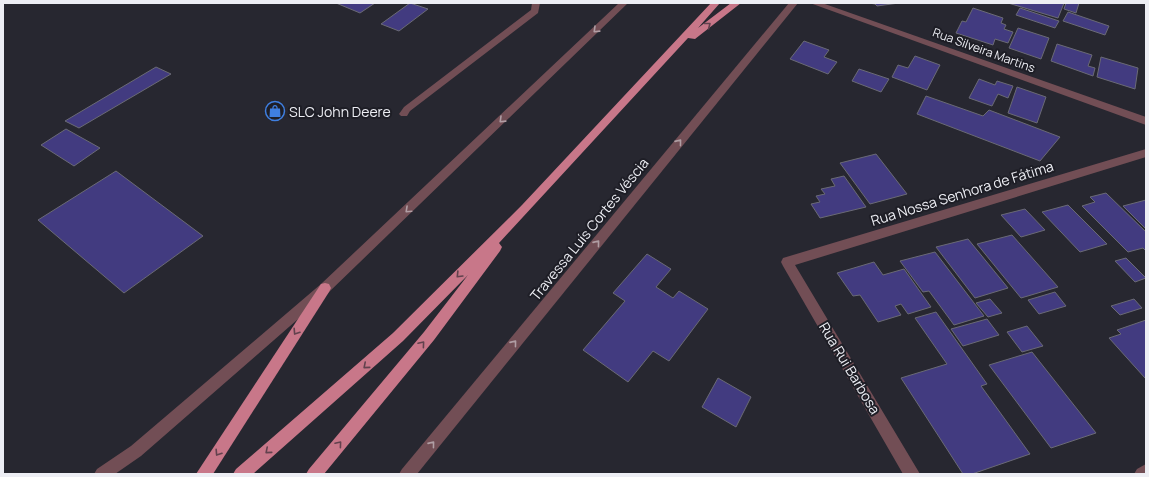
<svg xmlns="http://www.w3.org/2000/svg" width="1149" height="477" viewBox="0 0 1149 477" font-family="Manrope,sans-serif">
  <rect width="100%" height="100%" fill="#272730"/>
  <g fill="#423b80" stroke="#6a6a75">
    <polygon points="336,3 375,3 360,13"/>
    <polygon points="410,3 428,9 399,31 381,24"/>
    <polygon points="869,3 899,3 877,6 875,4"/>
    <polygon points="1008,3 1064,3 1058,18"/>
    <polygon points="1066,3 1079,3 1076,13 1064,9"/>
    <polygon points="973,8 1003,18 1001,23 1006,25 1004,29 1013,32 1008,43 995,39 993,45 956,33 962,21 966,22"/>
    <polygon points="1020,8 1059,21 1055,28 1016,15"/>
    <polygon points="1068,12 1109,26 1105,35 1063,21"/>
    <polygon points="1018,28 1049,38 1041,59 1009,48"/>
    <polygon points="804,41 829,50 824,57 837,62 828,74 790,59"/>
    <polygon points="1057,44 1092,55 1088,66 1095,68 1093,76 1051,61"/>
    <polygon points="915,56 940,65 927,90 892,77 898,65 908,68"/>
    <polygon points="1101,57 1138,68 1135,89 1097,77"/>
    <polygon points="156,67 171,74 79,128 65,121"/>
    <polygon points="859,69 889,79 881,92 852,81"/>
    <polygon points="979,79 995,85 997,81 1013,86 1008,98 998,94 992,106 969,98"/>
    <polygon points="1017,87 1046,97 1037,123 1008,113"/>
    <polygon points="926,96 983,116 989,110 1060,137 1040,161 917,114"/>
    <polygon points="66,129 100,148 74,166 41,145"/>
    <polygon points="876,154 907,194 870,204 840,163"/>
    <polygon points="116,171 203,236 124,293 38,220"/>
    <polygon points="844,176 866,207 820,218 811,204 820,202 816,196 825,194 821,189 835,186 831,179"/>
    <polygon points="1106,193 1146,232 1146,251 1143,248 1128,252 1082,206 1095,202 1090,197"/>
    <polygon points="1146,200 1146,229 1123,206"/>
    <polygon points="1068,205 1107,244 1080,252 1042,212"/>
    <polygon points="1025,209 1045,230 1021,237 1001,215"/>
    <polygon points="1012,235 1058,287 1021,298 977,244"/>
    <polygon points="968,239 1008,288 975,298 936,247"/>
    <polygon points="935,252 984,316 954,325 929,291 923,292 900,261"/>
    <polygon points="647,254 671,269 656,287 673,298 679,291 708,309 669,361 653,351 628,382 583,350 625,301 613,293"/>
    <polygon points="1126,258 1146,278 1135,282 1115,261"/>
    <polygon points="874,262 883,275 904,269 931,307 908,314 901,304 895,306 901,315 878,322 860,295 853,296 837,273"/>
    <polygon points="1055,292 1066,306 1039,314 1028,300"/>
    <polygon points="990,299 1002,313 988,317 976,303"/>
    <polygon points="1134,299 1142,308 1120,315 1111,306"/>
    <polygon points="936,312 987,384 981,386 1030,454 972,474 963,474 901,378 947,364 915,318"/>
    <polygon points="987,319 999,335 963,346 951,329"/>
    <polygon points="1146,320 1146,378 1145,378 1109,338 1121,334 1117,330"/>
    <polygon points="1027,326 1043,346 1022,352 1007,332"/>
    <polygon points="1032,352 1096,433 1051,448 989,365"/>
    <polygon points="718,378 751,397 736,427 702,407"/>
  </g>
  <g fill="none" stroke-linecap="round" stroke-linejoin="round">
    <polygon fill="#724e55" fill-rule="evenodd" points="532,3 540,3 538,13 410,111 407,116 401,116 399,114 404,107 531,10"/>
    <g fill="#724e55" fill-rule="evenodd">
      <polygon points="619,3 628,3 329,292 141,456 115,474 94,474 97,469 131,446 321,284"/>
      <polygon points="789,3 798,3 417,474 399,474 402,469"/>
      <polygon points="810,3 822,3 1146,117 1146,125"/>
      <polygon points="1146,149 1146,157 795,265 920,474 903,474 783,266 781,262 783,258"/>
      <polygon points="1146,464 1146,474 1134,474 1137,469"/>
    </g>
    <g fill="#c87789" fill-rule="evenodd">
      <polygon points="711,3 720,3 698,28 731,3 741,3 695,39 688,38 499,243 502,247 500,251 434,340 324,474 306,474 309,469 424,332 468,275 403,341 253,474 233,474 236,469 393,333 522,205"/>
      <polygon points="325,283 329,284 331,288 329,292 213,474 196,474 321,284"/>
    </g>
  </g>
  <defs><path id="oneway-chevron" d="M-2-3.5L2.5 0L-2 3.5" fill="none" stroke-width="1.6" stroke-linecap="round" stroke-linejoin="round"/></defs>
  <g stroke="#62424e">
    <use href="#oneway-chevron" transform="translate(708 25) rotate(-38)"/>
    <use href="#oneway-chevron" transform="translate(459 275) rotate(134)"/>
    <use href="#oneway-chevron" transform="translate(296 332) rotate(123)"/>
    <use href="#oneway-chevron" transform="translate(422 344) rotate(-50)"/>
    <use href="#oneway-chevron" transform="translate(366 366) rotate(139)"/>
    <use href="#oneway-chevron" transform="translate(339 444) rotate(-50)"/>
    <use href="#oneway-chevron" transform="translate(268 451) rotate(139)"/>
    <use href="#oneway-chevron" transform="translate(218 453) rotate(123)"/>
  </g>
  <g stroke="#b09ea4">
    <use href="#oneway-chevron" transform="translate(596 30) rotate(136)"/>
    <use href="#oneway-chevron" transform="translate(502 120) rotate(136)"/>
    <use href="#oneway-chevron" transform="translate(679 142) rotate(-51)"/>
    <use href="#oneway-chevron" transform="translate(408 210) rotate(137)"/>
    <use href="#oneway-chevron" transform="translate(597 243) rotate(-51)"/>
    <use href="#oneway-chevron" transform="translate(514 343) rotate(-51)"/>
    <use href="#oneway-chevron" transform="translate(432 444) rotate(-51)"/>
  </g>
  <defs>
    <g id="shop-ring" transform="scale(1)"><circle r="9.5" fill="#1e1e26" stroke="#3f7fe0" stroke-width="1.5"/><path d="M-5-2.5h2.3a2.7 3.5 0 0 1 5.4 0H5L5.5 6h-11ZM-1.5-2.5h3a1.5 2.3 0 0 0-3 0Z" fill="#3f7fe0"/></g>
  </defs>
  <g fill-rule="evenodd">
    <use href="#shop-ring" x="275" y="111"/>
  </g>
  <g text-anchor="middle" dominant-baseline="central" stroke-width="4" stroke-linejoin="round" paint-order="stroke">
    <g font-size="12" fill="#edeef4" stroke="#1e1e26">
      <text transform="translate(984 50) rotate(20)">Rua Silveira Martins</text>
    </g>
    <g font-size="14" fill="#edeef4" stroke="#1e1e26" text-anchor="start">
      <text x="289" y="111">SLC John Deere</text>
    </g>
    <g font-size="14" fill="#edeef4" stroke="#1e1e26">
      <text transform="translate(962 193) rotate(-17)">Rua Nossa Senhora de Fátima</text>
      <text transform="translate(589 229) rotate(-51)">Travessa Luís Cortes Véscia</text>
      <text transform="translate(850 368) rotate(59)">Rua Rui Barbosa</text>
    </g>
  </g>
  <rect width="1149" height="477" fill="none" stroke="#edeef4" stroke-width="8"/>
</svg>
